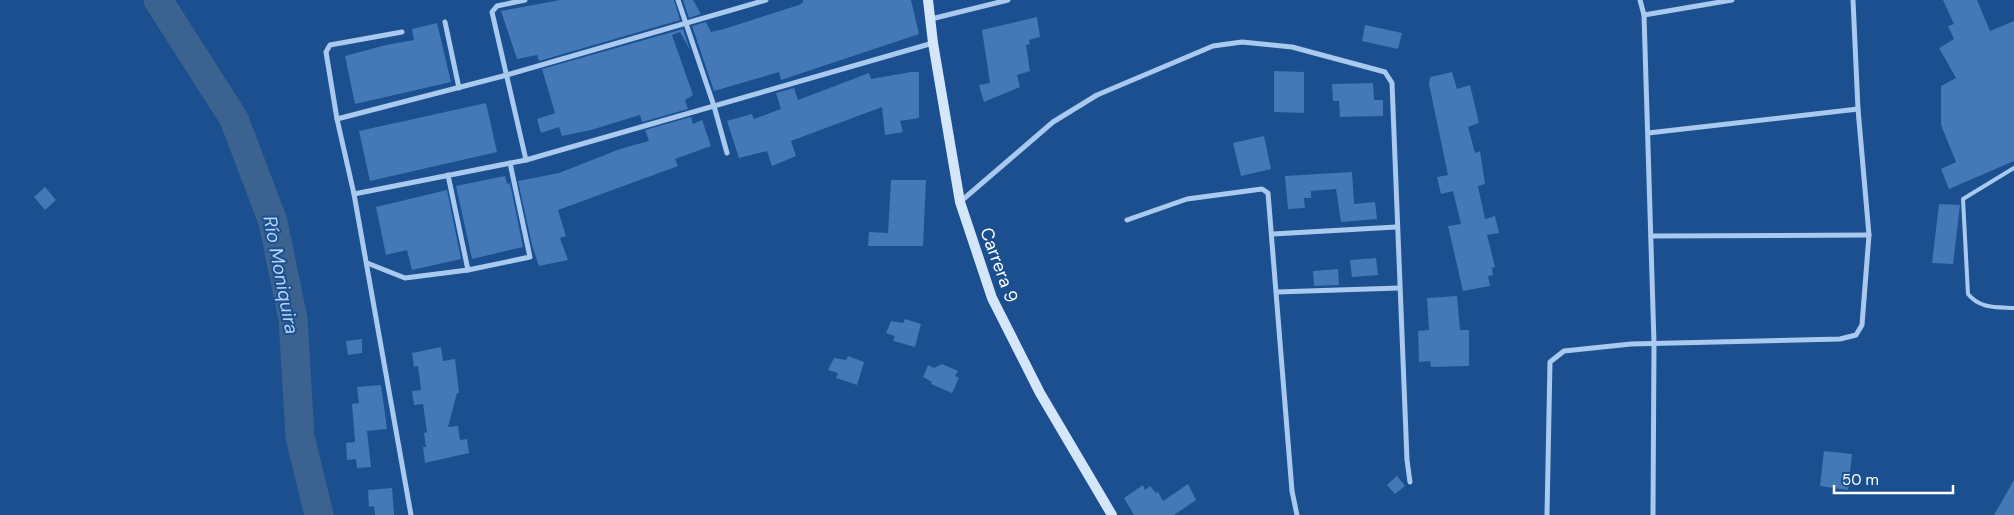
<svg xmlns="http://www.w3.org/2000/svg" width="2014" height="515" viewBox="0 0 2014 515" font-family="'DM Sans',sans-serif">
  <rect width="100%" height="100%" fill="#1b4f8f"/>
  <g fill="none" stroke-linecap="round" stroke-linejoin="round">
    <polyline stroke="#3c6290" stroke-width="29" points="158,0 234,119 273,222 293,319 300,437 319,515"/>
  </g>
  <g fill="#4478b7">
    <polygon points="560,0 674,0 680,20 539,61 537,55 517,59 501,11"/>
    <polygon points="683,0 693,0 701,14 689,18"/>
    <polygon points="803,0 911,0 919,34 781,80 779,72 714,91 692,26 706,22 711,32 724,29 799,5 803,2"/>
    <polygon points="1943,0 1977,0 1990,31 2014,21 2014,161 1949,189 1941,169 1956,162 1941,125 1941,86 1956,78 1939,48 1954,39 1948,26 1954,24"/>
    <polygon points="1037,17 1040,37 1029,40 1030,44 1026,45 1030,71 1017,75 1020,87 984,102 979,85 990,83 982,30"/>
    <polygon points="437,23 451,82 355,104 345,56 386,45 414,40 412,29"/>
    <polygon points="1365,25 1402,33 1398,49 1362,41"/>
    <polygon points="683,29 690,50 680,32 672,35 693,95 685,100 688,109 642,122 640,115 591,130 562,136 559,127 541,133 537,119 555,113 542,69"/>
    <polygon points="1274,71 1304,72 1304,113 1274,112"/>
    <polygon points="911,72 919,72 919,118 900,121 903,132 885,135 882,107 791,141 796,156 772,166 767,151 739,158 727,121 752,114 754,119 781,109 776,93 794,88 798,100 869,73 871,79"/>
    <polygon points="1452,72 1457,89 1470,85 1479,123 1468,127 1475,153 1480,151 1485,184 1478,186 1485,219 1495,216 1499,233 1487,235 1495,267 1492,268 1493,275 1488,276 1490,286 1463,291 1448,226 1461,224 1453,191 1441,194 1437,177 1448,175 1429,84 1430,77"/>
    <polygon points="1373,83 1374,100 1383,100 1383,116 1340,117 1339,101 1333,101 1332,84"/>
    <polygon points="486,103 497,152 370,181 359,131"/>
    <polygon points="691,117 693,124 702,120 711,146 675,159 678,166 558,210 566,236 560,238 568,260 539,266 532,245 518,181 559,173 620,149 649,141 645,130"/>
    <polygon points="1264,136 1271,169 1241,176 1233,143"/>
    <polygon points="1352,172 1354,204 1375,202 1377,219 1341,222 1336,189 1311,191 1311,198 1304,198 1305,208 1288,209 1285,176"/>
    <polygon points="505,176 507,184 510,183 523,247 472,259 456,186"/>
    <polygon points="891,180 926,180 923,246 868,246 869,232 888,233"/>
    <polygon points="45,187 56,200 45,210 34,197"/>
    <polygon points="447,190 461,259 412,270 407,250 386,255 376,207"/>
    <polygon points="1939,204 1960,205 1953,264 1932,263"/>
    <polygon points="1376,258 1378,275 1352,277 1350,260"/>
    <polygon points="1338,269 1339,285 1314,286 1313,271"/>
    <polygon points="1457,296 1460,330 1469,330 1469,366 1431,367 1430,361 1419,362 1418,331 1429,330 1427,298"/>
    <polygon points="905,319 921,324 915,347 893,341 895,336 886,333 891,321 903,323"/>
    <polygon points="362,339 362,353 348,355 346,341"/>
    <polygon points="441,347 443,361 455,359 459,393 457,393 448,427 458,426 460,440 467,439 469,453 425,463 423,447 426,447 424,433 427,432 423,404 414,405 412,391 421,390 418,366 414,367 412,353"/>
    <polygon points="848,356 864,362 857,385 836,378 838,373 828,370 834,358 846,360"/>
    <polygon points="942,364 958,371 955,376 959,378 952,393 931,384 932,382 923,377 928,365 934,368"/>
    <polygon points="381,385 387,429 367,431 371,467 357,468 356,459 347,460 346,443 355,442 352,404 359,403 357,387"/>
    <polygon points="1824,451 1852,454 1848,490 1820,486"/>
    <polygon points="1397,476 1405,486 1395,494 1387,485"/>
    <polygon points="2014,480 2014,515 1994,515"/>
    <polygon points="1188,484 1196,500 1174,515 1134,515 1124,498 1143,485 1145,490 1150,486 1156,493 1158,492 1163,501"/>
    <polygon points="392,488 394,515 375,515 374,506 369,507 368,490"/>
  </g>
  <g fill="none" stroke-linecap="round" stroke-linejoin="round">
    <path stroke="#a9c9ee" stroke-width="4" d="M2014,168L1963,199L1968,294C1980,309 1997,307 2014,308"/>
    <g stroke="#a9c9ee" stroke-width="5">
      <polyline points="525,0 497,6 492,12 526,160"/>
      <polyline points="678,0 714,106 727,153"/>
      <polyline points="1640,0 1644,15 1654,343 1653,515"/>
      <polyline points="1644,15 1732,0"/>
      <polyline points="931,19 1008,0"/>
      <polyline points="445,22 459,88"/>
      <polyline points="402,32 330,45 326,52 337,119 354,194 411,515"/>
      <polyline points="337,119 507,75 766,0"/>
      <polyline points="1648,133 1858,109"/>
      <polyline points="448,175 468,270"/>
      <polyline points="354,194 526,160 933,43"/>
      <polyline points="960,202 1053,122 1097,95 1213,46 1242,42 1292,47 1385,72 1392,83 1407,460 1410,482"/>
      <polyline points="1127,220 1187,199 1262,189 1268,193 1292,491 1297,515"/>
      <polyline points="1273,234 1396,227"/>
      <polyline points="1651,236 1869,235"/>
      <polyline points="367,263 405,278 468,270 530,257 510,163"/>
      <polyline points="1277,292 1399,288"/>
      <polyline points="1547,515 1550,362 1564,351 1631,344 1840,339 1856,335 1862,325 1869,235 1858,109 1853,0"/>
    </g>
    <polyline stroke="#d6e6fa" stroke-width="10" points="928,0 933,43 960,202 992,298 1040,393 1112,515"/>
  </g>
  <g text-anchor="middle" dominant-baseline="central" stroke-width="4" stroke-linejoin="round" paint-order="stroke">
    <g font-size="18" fill="#fff" stroke="#1b4f8f">
      <text transform="translate(999 265) rotate(70)">Carrera 9</text>
    </g>
    <g font-size="19" font-style="italic" fill="#b5d3f5" stroke="#1b4f8f">
      <text transform="translate(281 275) rotate(79)">Río Moniquira</text>
    </g>
  </g>
  <path d="M1834 485v8h119v-8" fill="none" stroke="#ffffff" stroke-width="2.5"/>
  <text x="1842" y="485" font-size="15" fill="#ffffff" stroke="#1b4f8f" stroke-width="4" paint-order="stroke">50 m</text>
</svg>
